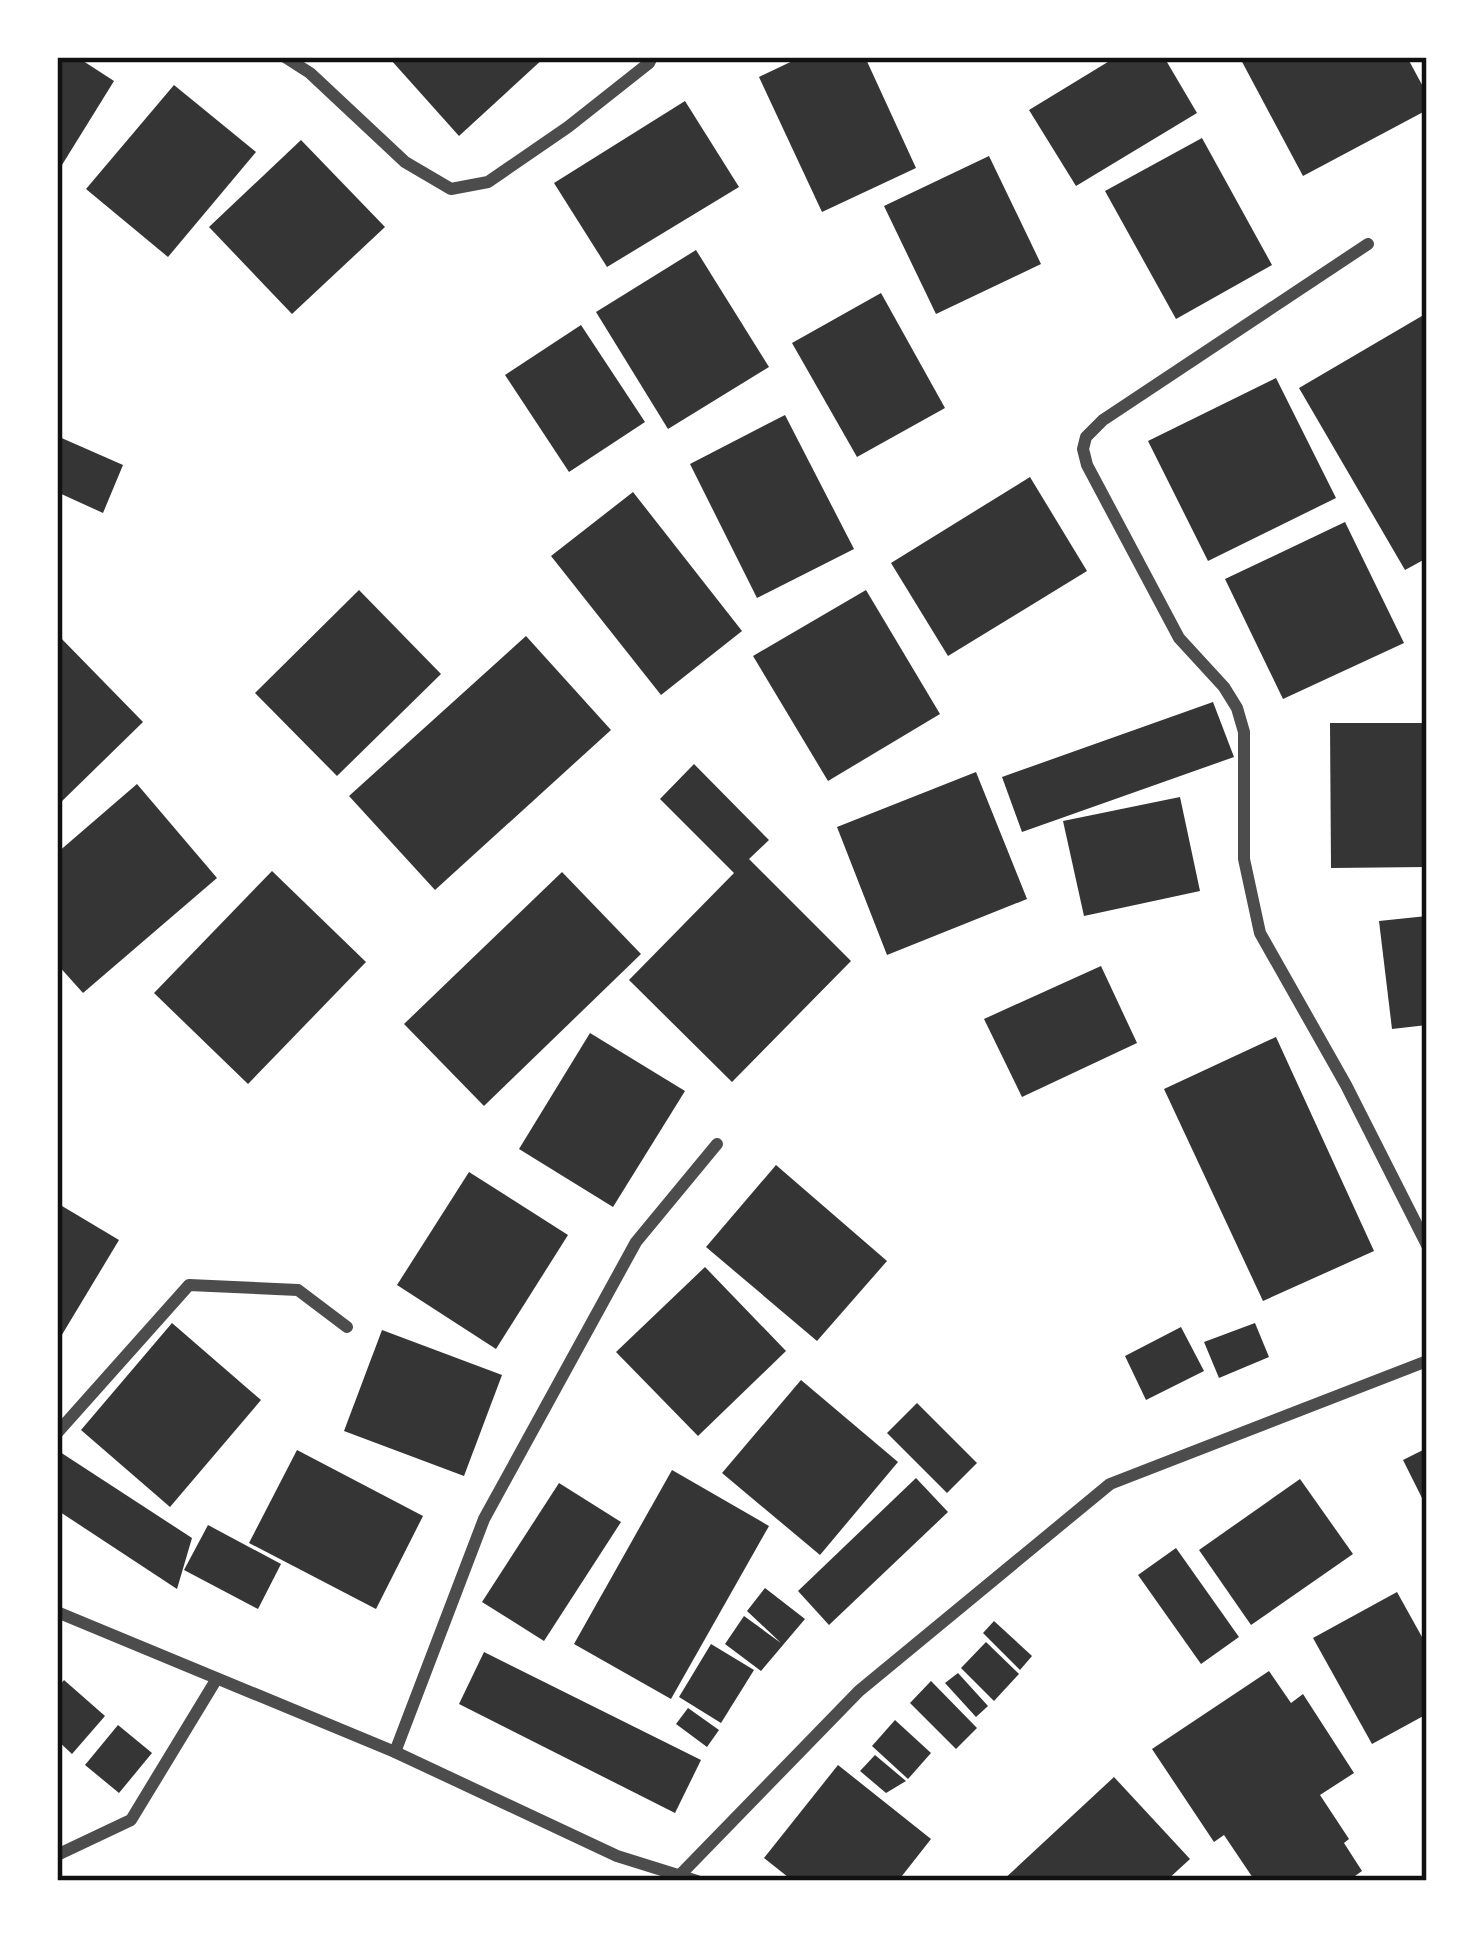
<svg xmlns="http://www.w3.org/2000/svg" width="1484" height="1938" viewBox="0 0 1484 1938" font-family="Overpass,sans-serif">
  <rect width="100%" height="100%" fill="#fff"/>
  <g fill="#353535">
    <polygon points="57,57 77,57 114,81 57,173"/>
    <polygon points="394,57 545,57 459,136 391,60"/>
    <polygon points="801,57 865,57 916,168 822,212 759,77"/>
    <polygon points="1116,57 1164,57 1197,113 1076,186 1029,110"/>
    <polygon points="1407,57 1427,94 1427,110 1303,176 1240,58"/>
    <polygon points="174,85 256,152 168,257 86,189"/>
    <polygon points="685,101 739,187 607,267 554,183"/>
    <polygon points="1202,138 1272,265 1176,319 1105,191"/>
    <polygon points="301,140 385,227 292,314 209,227"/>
    <polygon points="989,156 1041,264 936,314 884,206"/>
    <polygon points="696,250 769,367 668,429 596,312"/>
    <polygon points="881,293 945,408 857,457 792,343"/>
    <polygon points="1427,313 1427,558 1405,570 1299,388"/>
    <polygon points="581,325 645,422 569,472 505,375"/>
    <polygon points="1276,378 1336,498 1208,561 1148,441"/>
    <polygon points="785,415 854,549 757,598 690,464"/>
    <polygon points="57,436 123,465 103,513 57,492"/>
    <polygon points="1030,477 1087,571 948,656 891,563"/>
    <polygon points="633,492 742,631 661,695 551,556"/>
    <polygon points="1345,522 1404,643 1283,699 1225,579"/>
    <polygon points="359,590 441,674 337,776 255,693"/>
    <polygon points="866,590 940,714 828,781 753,656"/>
    <polygon points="57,634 143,722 57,806"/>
    <polygon points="526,636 611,730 435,890 349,796"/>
    <polygon points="1213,702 1234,757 1022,832 1002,777"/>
    <polygon points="1330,723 1427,723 1427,867 1331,868"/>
    <polygon points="694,764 769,840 749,859 851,961 732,1082 629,980 734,873 660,799"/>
    <polygon points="976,772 1027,899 887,955 837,827"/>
    <polygon points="137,784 217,878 83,993 57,964 57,853"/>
    <polygon points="1180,797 1200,891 1084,916 1063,821"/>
    <polygon points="272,871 366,962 248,1084 154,993"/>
    <polygon points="562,872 641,954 484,1106 404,1024"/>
    <polygon points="1427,916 1427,1025 1392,1029 1379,921"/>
    <polygon points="1101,966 1137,1043 1022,1097 984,1019"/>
    <polygon points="590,1033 685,1091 613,1207 519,1149"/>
    <polygon points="1276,1037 1374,1251 1263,1301 1164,1089"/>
    <polygon points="776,1165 887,1261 817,1341 706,1247"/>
    <polygon points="469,1172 568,1235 496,1349 397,1285"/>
    <polygon points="57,1203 119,1240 57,1343"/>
    <polygon points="705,1267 786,1351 698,1436 616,1352"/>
    <polygon points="172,1323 261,1400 170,1507 81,1430"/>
    <polygon points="1255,1323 1269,1357 1219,1378 1204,1342"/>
    <polygon points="1181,1327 1204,1371 1146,1400 1125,1356"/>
    <polygon points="382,1330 502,1375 464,1476 344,1431"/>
    <polygon points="801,1380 898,1462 820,1555 722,1473"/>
    <polygon points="917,1403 977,1463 947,1493 887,1433"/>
    <polygon points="1427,1448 1427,1508 1403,1460"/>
    <polygon points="297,1450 423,1516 376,1609 249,1543"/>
    <polygon points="60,1452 192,1538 177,1589 57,1510"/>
    <polygon points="672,1470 769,1526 671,1699 574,1644"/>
    <polygon points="916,1478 948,1512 829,1625 798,1591"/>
    <polygon points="1300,1479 1353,1554 1251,1625 1199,1550"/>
    <polygon points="559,1483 621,1522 544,1641 482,1602"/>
    <polygon points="208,1525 281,1564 258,1609 184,1570"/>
    <polygon points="1176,1548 1239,1637 1201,1664 1138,1575"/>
    <polygon points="765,1588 805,1619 761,1671 725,1644 744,1616 781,1643 747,1611"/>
    <polygon points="1397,1592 1427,1646 1427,1714 1372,1744 1313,1638"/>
    <polygon points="994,1621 1032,1656 1020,1670 983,1633"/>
    <polygon points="986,1642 1019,1674 994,1701 961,1668"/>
    <polygon points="711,1644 754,1670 721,1723 679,1697"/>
    <polygon points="484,1652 701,1760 675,1813 459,1704"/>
    <polygon points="1269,1671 1291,1703 1303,1694 1354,1773 1320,1795 1349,1839 1344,1843 1362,1871 1348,1881 1255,1881 1224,1835 1214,1842 1152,1749"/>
    <polygon points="958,1673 988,1706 976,1717 945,1683"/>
    <polygon points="64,1680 105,1716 72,1754 57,1740 57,1689"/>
    <polygon points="931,1681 977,1728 956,1749 910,1703"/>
    <polygon points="688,1708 719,1730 707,1747 676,1724"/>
    <polygon points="895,1720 931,1753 908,1779 872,1746"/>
    <polygon points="118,1725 152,1753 119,1793 85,1765"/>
    <polygon points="875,1755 906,1781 886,1793 860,1771"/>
    <polygon points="838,1765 931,1839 898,1881 793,1881 764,1858"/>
    <polygon points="1114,1777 1190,1859 1166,1881 1002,1881"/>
  </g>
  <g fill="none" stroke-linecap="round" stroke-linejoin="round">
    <g stroke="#4c4c4c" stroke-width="12">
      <polyline points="285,57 310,73 405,162 451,189 488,182 568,127 649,63 652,57"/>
      <polyline points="1368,244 1103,420 1086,437 1083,449 1087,465 1179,638 1224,687 1237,708 1244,732 1244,859 1260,933 1346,1085 1427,1245"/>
      <polyline points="57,1433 189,1285 298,1290 347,1327"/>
      <polyline points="57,1612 395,1752 617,1856 697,1881"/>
      <polyline points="395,1752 484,1519 636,1242 717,1144"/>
      <polyline points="57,1855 131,1820 216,1680"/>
      <polyline points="679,1876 859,1691 1110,1484 1427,1361"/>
    </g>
  </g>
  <rect width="1484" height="1938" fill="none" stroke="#ffffff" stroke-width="120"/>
  <rect x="60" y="60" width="1364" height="1818" fill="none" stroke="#111" stroke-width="4.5"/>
</svg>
